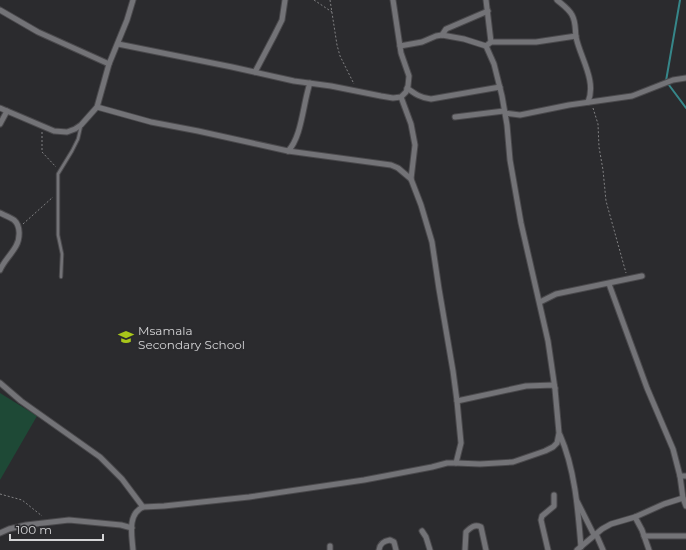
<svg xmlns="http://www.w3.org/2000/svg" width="686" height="550" viewBox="0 0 686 550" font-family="Montserrat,sans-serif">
  <rect width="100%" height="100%" fill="#2b2b2e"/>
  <polygon fill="#1e4936" points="0,393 37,416 0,480"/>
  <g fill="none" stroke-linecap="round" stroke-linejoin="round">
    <polyline stroke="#368689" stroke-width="2" points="680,0 666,81 686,108"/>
    <g stroke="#4a494c" stroke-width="4.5">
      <polyline id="lane" points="61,277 62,254 58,235 58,174 72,151 78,139 81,126"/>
    </g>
    <g stroke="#4a494c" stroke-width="7">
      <g id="street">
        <polyline points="486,0 491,42"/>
        <path d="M557,0C563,5 569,9 572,15C576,22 575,29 576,37C580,57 597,81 588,102"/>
        <polyline points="0,10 38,32 109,64"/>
        <polyline points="442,35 446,29 488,11"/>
        <polyline points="118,44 232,67 294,81 331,86 381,96 393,98 401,97 406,92 408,86 409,76 401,53 393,0"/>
        <polyline points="400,46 422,42 436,36 442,35 464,39 486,46 491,42 536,42 576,36"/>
        <polyline points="255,72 274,36 282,20 285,0"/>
        <path d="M407,88C415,94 421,98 431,99L500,87"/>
        <polyline points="401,97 411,124 415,145 411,179"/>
        <polyline points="0,108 54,131 67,132 75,129 81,125 97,107 109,64 127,20 133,0"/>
        <polyline points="505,113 520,115 569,105 632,96 673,80 686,78"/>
        <polyline points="455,117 504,111"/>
        <polyline points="0,124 7,111"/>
        <path d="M288,151C302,137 303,103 310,83"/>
        <path d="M0,213C4,215 10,217 14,220C21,226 20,239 16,246C11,255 4,261 0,270"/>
        <polyline points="609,284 647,388 673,449 680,476 683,498 686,506"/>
        <polyline points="540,302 556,294 642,276"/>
        <polyline points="0,383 21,401 100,457 122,479 143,507 164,506 249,497 364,480 432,467 447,463 456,463 461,443 457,401 453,371 439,289 432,242 421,205 411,179 398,168 391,165 288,151 198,131 151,122 97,107"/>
        <polyline points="457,401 526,386 554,385 555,388"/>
        <path d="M560,435C575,469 578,510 581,547"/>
        <polyline points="456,463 480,464 513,462 545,451 553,447 557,443 559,433 555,389 548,341 521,223 510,160 507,125 502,96 494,64 486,46"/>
        <polyline points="680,476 686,476"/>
        <polyline points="577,501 594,535"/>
        <polyline points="635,517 642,530 649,550"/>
        <polyline points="422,531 426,537 430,550"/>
        <polyline points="0,533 9,529 26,525 69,520 121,525 132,528"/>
        <polyline points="596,534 603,550"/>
        <polyline points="644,536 686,536"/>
        <path d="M133,550C132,536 127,514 143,507"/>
        <polyline points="330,550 330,546"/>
        <path d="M379,550C380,543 384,541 390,540L394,542L396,550"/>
        <path d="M465,550L466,532C471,527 475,524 481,527L486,550"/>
        <polyline points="548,550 541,520 542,516 554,506 554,495"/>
        <polyline points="577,550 602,529 611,524 635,517 664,504 683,498"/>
      </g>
    </g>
    <g stroke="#818183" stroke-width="1" stroke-dasharray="2 2" stroke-linecap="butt">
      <polyline points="314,0 332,12"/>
      <polyline points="330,0 337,45 340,56 354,84"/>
      <polyline points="593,108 598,124 599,147 603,170 606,201 626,273"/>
      <polyline points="42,132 42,152 56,167"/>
      <polyline points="23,224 53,197"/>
      <polyline points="0,494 22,500 42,516"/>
    </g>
    <use href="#lane" stroke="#737377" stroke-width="2.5"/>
    <use href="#street" stroke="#737377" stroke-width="5"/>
  </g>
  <defs>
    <g id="school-bare" transform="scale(1.2)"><path d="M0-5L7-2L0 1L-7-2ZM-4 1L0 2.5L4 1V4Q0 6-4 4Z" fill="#a9c71a" stroke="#2b2b2e" stroke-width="2.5" paint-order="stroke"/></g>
  </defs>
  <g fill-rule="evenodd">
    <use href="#school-bare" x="126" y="337"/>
  </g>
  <g text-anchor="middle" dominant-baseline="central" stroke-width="4" stroke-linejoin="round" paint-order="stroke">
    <g font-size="12" fill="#d4d4d6" stroke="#2b2b2e" text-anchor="start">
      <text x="138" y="330">Msamala<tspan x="138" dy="14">Secondary School</tspan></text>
    </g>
  </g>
  <path d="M10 534v6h93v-6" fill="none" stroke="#d4d4d6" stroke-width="2"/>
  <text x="16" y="534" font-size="12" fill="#d4d4d6" stroke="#2b2b2e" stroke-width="3" paint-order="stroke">100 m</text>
</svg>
